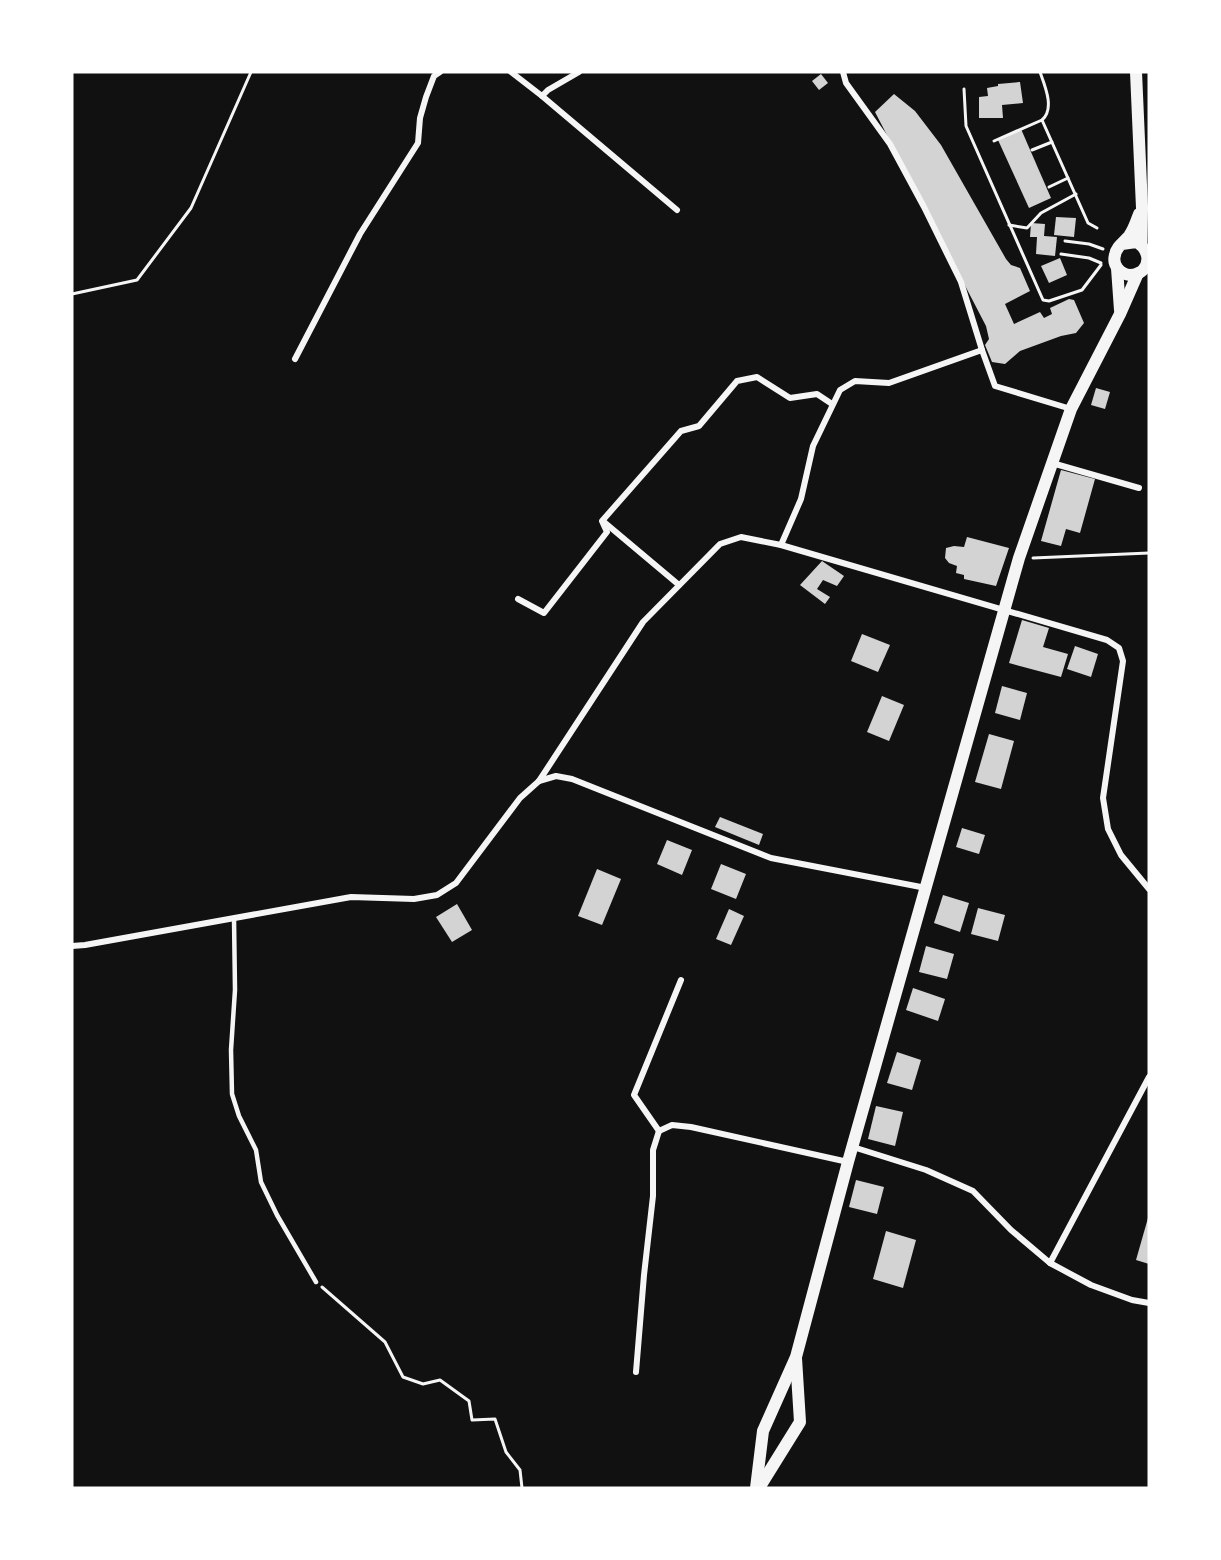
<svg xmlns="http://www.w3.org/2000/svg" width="1221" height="1560" viewBox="0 0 1221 1560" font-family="'PT Sans Narrow',sans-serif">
  <rect width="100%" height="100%" fill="#111"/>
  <g fill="#d3d3d3">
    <polygon points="821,74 828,83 819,90 812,81"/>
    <polygon points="1020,82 1023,103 1002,105 1003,118 979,118 979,97 988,96 987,88 998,86 998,84"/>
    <polygon points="894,94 915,111 941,145 1006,259 1011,265 1020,268 1030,291 1005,304 1014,324 1040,312 1044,318 1052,314 1050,308 1069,299 1074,300 1084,323 1076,333 1061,336 1020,351 1005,364 992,362 985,345 989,339 986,326 875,112"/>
    <polygon points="1021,129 1051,198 1029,208 998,140"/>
    <polygon points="1056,217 1076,218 1074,237 1054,235"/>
    <polygon points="1031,223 1045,224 1044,236 1057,237 1055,256 1036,254 1037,237 1030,237"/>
    <polygon points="1060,258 1067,275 1049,283 1041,266"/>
    <polygon points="1096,388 1110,392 1105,409 1091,405"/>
    <polygon points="1061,470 1095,479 1080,533 1066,529 1061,546 1041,541"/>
    <polygon points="967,537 1009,548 996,586 964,579 964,575 956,573 957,566 949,563 945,558 946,548 954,546 964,547"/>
    <polygon points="822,561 844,576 837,586 823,580 817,589 830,597 825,604 800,585"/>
    <polygon points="1022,620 1049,628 1043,647 1068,654 1061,677 1009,663"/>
    <polygon points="862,634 890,645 878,672 851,661"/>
    <polygon points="1075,646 1098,654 1091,677 1067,669"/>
    <polygon points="1002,686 1027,693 1020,720 995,713"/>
    <polygon points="882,696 904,705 889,741 867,732"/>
    <polygon points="989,734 1014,741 1001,789 975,782"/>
    <polygon points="720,817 763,834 759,845 715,827"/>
    <polygon points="962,828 985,835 979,854 956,847"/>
    <polygon points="667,840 692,850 682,875 657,864"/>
    <polygon points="721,864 746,874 736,899 711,889"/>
    <polygon points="597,869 621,879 602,925 578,916"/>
    <polygon points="943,895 969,903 960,932 934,923"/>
    <polygon points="457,904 472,930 452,942 436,917"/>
    <polygon points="978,908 1005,915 998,941 971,934"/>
    <polygon points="729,909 744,916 731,945 716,939"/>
    <polygon points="926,946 954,954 947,979 919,972"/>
    <polygon points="913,988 945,999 938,1021 906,1010"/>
    <polygon points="897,1052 921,1060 912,1090 887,1083"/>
    <polygon points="876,1106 903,1112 895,1146 868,1139"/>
    <polygon points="856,1180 884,1187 877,1214 849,1207"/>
    <polygon points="1148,1218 1149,1218 1149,1264 1136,1260"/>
    <polygon points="886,1231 916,1240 903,1288 873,1279"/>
  </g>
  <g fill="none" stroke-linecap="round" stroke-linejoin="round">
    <g stroke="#f5f5f5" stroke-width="3">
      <polyline points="964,89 966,126 1043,300 1049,301 1082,290 1101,265"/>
      <polyline points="1042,120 1088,223 1097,228"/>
      <path d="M994,141L1042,120C1055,109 1045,86 1040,72"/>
      <polyline points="1032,150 1052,142"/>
      <polyline points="1049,187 1068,178"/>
      <polyline points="1009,225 1027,228 1041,213 1076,194"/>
      <polyline points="1065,241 1089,244 1103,249"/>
      <polyline points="1061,254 1089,258 1101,263"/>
      <polyline points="72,294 137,280 191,208 251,72"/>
      <polyline points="1033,558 1149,553"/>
      <polyline points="322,1287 385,1342 403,1377 423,1384 440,1380 469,1401 472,1420 495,1419 506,1452 520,1470 522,1488"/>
    </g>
    <polyline stroke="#f5f5f5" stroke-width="4.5" points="234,918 235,990 231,1050 232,1094 239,1116 256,1150 261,1182 277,1215 316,1282"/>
    <g stroke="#f5f5f5" stroke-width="6">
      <polyline points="511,72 542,96 548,90 579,72"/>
      <polyline points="843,72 846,83 890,144 924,207 961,282 982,350 995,386 1071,409"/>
      <polyline points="542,96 677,210"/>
      <polyline points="295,359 360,234 418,143 420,118 426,97 434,76 440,72"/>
      <polyline points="1052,463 1139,488"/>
      <polyline points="604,522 679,585"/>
      <polyline points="781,545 801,499 813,446 840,390 855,381 889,383 982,350"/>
      <polyline points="518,599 544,613 607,532 602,521 681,431 699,426 737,381 757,377 790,398 817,394 832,404"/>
      <polyline points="539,781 556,776 572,779 771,858 926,888"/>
      <polyline points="72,946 85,945 351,897 414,899 437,895 456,883 520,798 539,781 643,622 720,544 741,537 781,545 1107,640 1119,648 1123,661 1103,798 1108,829 1121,855 1149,889"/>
      <polyline points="659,1131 672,1125 691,1127 848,1162"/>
      <polyline points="659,1131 634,1095 681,980"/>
      <polyline points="853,1147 926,1170 973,1191 1011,1230 1050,1263 1091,1285 1132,1300 1149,1303"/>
      <polyline points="1050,1263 1149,1077"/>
      <polyline points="636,1372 644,1275 653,1196 653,1150 659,1131"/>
    </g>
    <g stroke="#f5f5f5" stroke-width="12">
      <polyline points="1136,72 1142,208 1141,245"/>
      <path d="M1122,244L1136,242C1146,247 1152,260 1143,270C1140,273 1135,275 1130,275C1120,274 1112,265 1115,255C1116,247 1124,242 1129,236C1134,229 1136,222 1139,214"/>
      <polyline points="1117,268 1120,310"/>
      <polyline points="756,1488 763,1431 796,1357 848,1162 1019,558 1071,409 1120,314 1138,273"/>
      <polyline points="759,1488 800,1422 796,1358"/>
    </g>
  </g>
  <rect width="1221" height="1560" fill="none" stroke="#ffffff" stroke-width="147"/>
</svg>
